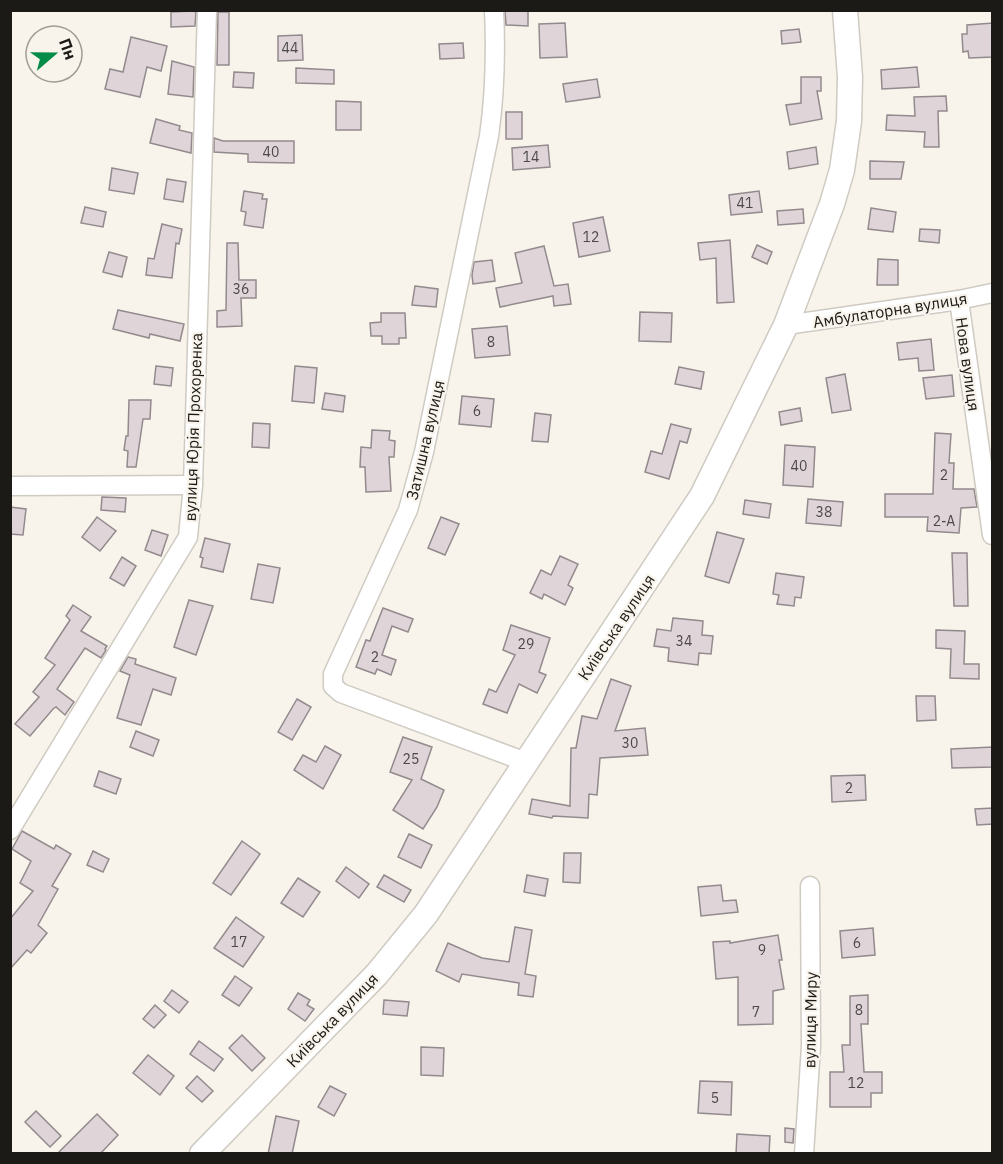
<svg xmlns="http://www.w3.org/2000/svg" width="1003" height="1164" viewBox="0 0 1003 1164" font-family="'IBM Plex Sans',sans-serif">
  <rect width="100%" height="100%" fill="#f8f3eb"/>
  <g fill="#dfd5d9" stroke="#938a8d" stroke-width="1.5">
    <polygon points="505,10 528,10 528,26 506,25"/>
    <polygon points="193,11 196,12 195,26 171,27 171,12"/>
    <polygon points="218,12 229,12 229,65 217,65"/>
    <polygon points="565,23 567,57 540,58 539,24"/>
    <polygon points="993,23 993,57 969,58 968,51 963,52 962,34 967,34 967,25"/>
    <polygon points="799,29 801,42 782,44 781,31"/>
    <polygon points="302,35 303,60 278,61 278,36"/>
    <polygon points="131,37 167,46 161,71 147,67 140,97 105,89 110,69 123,72"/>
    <polygon points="463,43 464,58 440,59 439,44"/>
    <polygon points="172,61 194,67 193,97 168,94"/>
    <polygon points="917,67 919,87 882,89 881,70"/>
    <polygon points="296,68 334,70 334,84 296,83"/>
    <polygon points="234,72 254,73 253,88 233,87"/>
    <polygon points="801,77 821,77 821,91 817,91 822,119 790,125 786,105 801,103"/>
    <polygon points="597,79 600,97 566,102 563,84"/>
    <polygon points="946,96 947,111 938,111 939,147 924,147 925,132 886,130 887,115 915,116 914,97"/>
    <polygon points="336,101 361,102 361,130 336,130"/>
    <rect x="506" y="112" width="16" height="27"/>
    <polygon points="156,119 180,126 179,130 192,133 191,153 150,143"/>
    <polygon points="214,138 223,141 294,141 294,163 248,162 248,154 214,152"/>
    <polygon points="548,145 550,167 513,170 512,148"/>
    <polygon points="816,147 818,164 789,169 787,152"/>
    <polygon points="870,161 904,162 901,179 870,179"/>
    <polygon points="112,168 138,173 134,194 109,190"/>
    <polygon points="167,179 186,182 183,202 164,199"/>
    <polygon points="244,191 263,194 262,199 267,199 263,228 244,225 246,212 241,211"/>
    <polygon points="759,191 762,212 731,215 729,195"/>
    <polygon points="85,207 106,212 103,227 81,223"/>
    <polygon points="871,208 896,212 893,232 868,229"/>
    <polygon points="803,209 804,223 778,225 777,211"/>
    <polygon points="603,217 610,251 579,257 573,223"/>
    <polygon points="162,224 182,229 179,244 176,243 172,278 146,275 148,258 154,259"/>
    <polygon points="920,229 940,230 939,243 919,241"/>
    <polygon points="730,240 734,302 717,303 716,258 700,260 698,243"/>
    <polygon points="227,243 238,243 239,280 256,280 256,298 241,298 242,326 217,327 217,311 226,310"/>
    <polygon points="757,245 772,252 767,264 752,257"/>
    <polygon points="544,246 554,286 568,284 571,304 554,306 553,296 500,307 496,288 522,283 515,253"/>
    <polygon points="109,252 127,257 122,277 103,272"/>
    <polygon points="878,259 898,260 898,285 877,285"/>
    <polygon points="492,260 495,281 473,284 472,275 474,262"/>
    <polygon points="415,286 438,289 436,307 412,305"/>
    <polygon points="118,310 184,324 180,341 150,334 149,338 113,329"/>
    <polygon points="640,312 672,313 671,342 639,341"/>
    <polygon points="381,313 405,313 406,338 399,338 399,344 382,344 382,336 371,336 370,323 381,322"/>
    <polygon points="507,326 510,355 475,358 472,329"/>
    <polygon points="931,339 934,370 919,371 918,358 899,360 897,343"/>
    <polygon points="156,366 173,368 171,386 154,384"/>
    <polygon points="295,366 317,368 314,403 292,401"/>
    <polygon points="679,367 704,372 701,389 675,384"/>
    <polygon points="845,374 851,410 832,413 826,378"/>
    <polygon points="952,375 954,396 926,399 923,378"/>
    <polygon points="325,393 345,396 343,412 322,409"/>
    <polygon points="462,396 494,399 491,427 459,424"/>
    <polygon points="129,400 151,400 150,419 143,419 136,467 127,467 128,451 124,450 126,436 128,436"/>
    <polygon points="800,408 802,421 781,425 779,412"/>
    <polygon points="535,413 551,415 548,442 532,441"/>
    <polygon points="253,423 270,424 269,448 252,447"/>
    <polygon points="671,424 691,429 687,443 680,441 669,479 645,472 651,451 662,454"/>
    <polygon points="372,430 390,431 389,440 395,441 394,457 389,457 391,491 366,492 365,467 360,467 361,447 371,448"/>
    <polygon points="935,433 951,434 949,463 954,463 953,489 974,489 977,507 961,508 959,533 927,531 928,517 885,517 885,494 933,494"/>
    <polygon points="785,445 815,447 813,487 783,485"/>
    <polygon points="102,497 126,498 125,512 101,510"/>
    <polygon points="808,499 843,502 841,526 806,523"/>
    <polygon points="745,500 771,504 769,518 743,514"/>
    <polygon points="10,507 26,509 23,535 10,534"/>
    <polygon points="97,517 116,531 100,551 82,537"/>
    <polygon points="441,517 459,524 445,555 428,548"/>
    <polygon points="152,530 168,535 161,556 145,550"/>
    <polygon points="717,532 744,539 729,583 705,576"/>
    <polygon points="205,538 230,544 223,572 201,567 203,558 200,557"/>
    <polygon points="952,553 967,553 968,606 954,606"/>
    <polygon points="560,556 578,564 568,585 573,588 565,605 544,594 542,599 530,593 541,570 551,575"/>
    <polygon points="122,557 136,566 124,586 110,578"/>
    <polygon points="258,564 280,568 273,603 251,599"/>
    <polygon points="776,573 804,577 801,598 795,597 794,606 777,604 779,595 773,594"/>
    <polygon points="189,600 213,606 196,655 174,647"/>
    <polygon points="73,605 91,617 81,631 107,646 105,649 106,650 101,658 85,648 57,689 74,702 65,715 56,707 53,709 30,736 15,724 39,697 33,692 55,665 45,658 70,620 66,616"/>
    <polygon points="383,608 413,619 408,632 392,626 382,655 396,660 391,675 377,669 375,674 356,667 366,640 370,641"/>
    <polygon points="673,618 703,621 702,635 713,636 711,654 699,653 698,665 668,661 669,648 654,646 657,629 671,631"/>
    <polygon points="511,625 550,638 539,672 546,675 537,693 519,684 507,713 483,704 489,689 496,692 515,655 503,650"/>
    <polygon points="936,630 965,631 964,664 979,664 979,679 950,678 951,649 936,648"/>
    <polygon points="128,657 136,659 135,664 176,678 171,695 153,689 141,725 117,718 130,675 120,671"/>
    <polygon points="611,679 631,686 615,731 645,728 648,755 600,758 597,795 589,794 588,818 553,816 552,818 529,814 532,799 570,806 571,748 576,748 582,716 597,719"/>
    <polygon points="916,696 935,696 936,720 917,721"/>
    <polygon points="297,699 311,707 292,740 278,732"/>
    <polygon points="136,731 159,740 153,756 130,747"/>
    <polygon points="403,737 432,747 421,779 444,790 437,807 423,829 393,810 412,780 390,772"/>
    <polygon points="325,746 341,755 323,789 294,770 303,755 316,762"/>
    <polygon points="993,747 993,767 952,768 951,749"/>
    <polygon points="99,771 121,779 116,794 94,786"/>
    <polygon points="865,775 866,800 832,802 831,776"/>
    <polygon points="993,808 993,824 977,825 975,809"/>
    <polygon points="22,831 54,849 56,845 71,854 52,886 58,889 38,925 47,933 31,953 27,950 10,969 10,919 33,891 20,883 31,861 12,849"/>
    <polygon points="409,834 432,845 421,868 398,857"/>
    <polygon points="242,841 260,854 231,895 213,883"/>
    <polygon points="93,851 109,859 103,872 87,865"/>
    <polygon points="564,853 581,853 580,883 563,882"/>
    <polygon points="346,867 369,884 359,898 336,881"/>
    <polygon points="384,875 411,890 404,902 377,887"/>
    <polygon points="527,875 548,879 545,896 524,892"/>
    <polygon points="298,878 320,892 303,917 281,903"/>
    <polygon points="721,885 723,901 736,900 738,912 701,916 698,887"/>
    <polygon points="236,917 264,937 243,967 214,948"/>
    <polygon points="515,927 532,930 525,974 536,976 533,997 518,995 519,983 462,974 459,982 436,971 448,943 482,958 509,962"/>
    <polygon points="873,928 875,955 842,958 840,931"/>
    <polygon points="778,935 782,960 779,960 784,989 773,991 773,1024 738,1025 738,977 716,979 713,942 730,941 730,943"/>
    <polygon points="235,976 252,988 239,1006 222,995"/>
    <polygon points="172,990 188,1002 179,1013 164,1001"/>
    <polygon points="298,993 310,1000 307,1005 314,1009 305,1021 288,1009"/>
    <polygon points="868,995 868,1024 861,1024 864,1072 882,1072 882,1093 871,1093 871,1107 830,1107 830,1072 844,1072 842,1045 850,1045 850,996"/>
    <polygon points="384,1000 409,1002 407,1016 383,1014"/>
    <polygon points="155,1005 166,1015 154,1028 143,1019"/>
    <polygon points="242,1035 265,1058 252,1071 229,1048"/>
    <polygon points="199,1041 223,1059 214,1071 190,1054"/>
    <polygon points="421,1047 444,1048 443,1076 421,1075"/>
    <polygon points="148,1055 174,1076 160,1095 133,1073"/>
    <polygon points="197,1076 213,1091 202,1102 186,1088"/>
    <polygon points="700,1081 732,1082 731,1115 698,1113"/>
    <polygon points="330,1086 346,1094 334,1116 318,1107"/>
    <polygon points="36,1111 61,1136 50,1147 25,1122"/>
    <polygon points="97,1114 118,1135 100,1154 57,1154"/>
    <polygon points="276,1116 299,1121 292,1154 268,1154"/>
    <polygon points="785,1128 794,1129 793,1143 785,1142"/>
    <polygon points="737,1134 770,1136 769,1154 736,1154"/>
  </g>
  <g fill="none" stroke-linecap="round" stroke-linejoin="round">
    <g stroke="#cfcbc3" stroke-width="21">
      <g id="street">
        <path d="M494,10C496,53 495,94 489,136L424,452L408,510L333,674V686L341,693L526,762"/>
        <polyline points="959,300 992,535"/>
        <polyline points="786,325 959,300 992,293"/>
        <polyline points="10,486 193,485"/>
        <polyline points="10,830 188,537 193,485 207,10"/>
        <polyline points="804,1154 811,1046 810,886"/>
      </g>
    </g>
    <g stroke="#cfcbc3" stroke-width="27">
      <polyline id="secondary" points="202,1154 377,974 426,914 702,496 786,325 832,204 842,170 849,121 850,77 845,10"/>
    </g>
    <use href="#street" stroke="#fff" stroke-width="18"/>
    <use href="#secondary" stroke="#fff" stroke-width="24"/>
  </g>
  <g text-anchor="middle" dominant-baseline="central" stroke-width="4.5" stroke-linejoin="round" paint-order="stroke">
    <g font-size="14" fill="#4d4948">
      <text x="290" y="48">44</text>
      <text x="271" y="152">40</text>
      <text x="531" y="157">14</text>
      <text x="745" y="203">41</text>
      <text x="591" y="237">12</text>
      <text x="241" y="289">36</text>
      <text x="491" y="342">8</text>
      <text x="477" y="411">6</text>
      <text x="799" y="466">40</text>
      <text x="944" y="475">2</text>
      <text x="824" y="512">38</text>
      <text x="944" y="521">2-А</text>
      <text x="684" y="641">34</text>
      <text x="526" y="644">29</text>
      <text x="375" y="657">2</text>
      <text x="630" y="743">30</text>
      <text x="411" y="759">25</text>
      <text x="849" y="788">2</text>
      <text x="239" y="942">17</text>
      <text x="857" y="943">6</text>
      <text x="762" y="950">9</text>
      <text x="859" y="1010">8</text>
      <text x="756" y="1012">7</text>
      <text x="856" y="1083">12</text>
      <text x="715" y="1098">5</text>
    </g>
    <g font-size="16" fill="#1c1a17" stroke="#f8f3eb">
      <text transform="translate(890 310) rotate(-9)">Амбулаторна вулиця</text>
      <text transform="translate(968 364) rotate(82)">Нова вулиця</text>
      <text transform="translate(193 427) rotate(-88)">вулиця Юрія Прохоренка</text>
      <text transform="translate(425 440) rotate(-77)">Затишна вулиця</text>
      <text transform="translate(616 627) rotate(-56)">Київська вулиця</text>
      <text transform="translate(332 1020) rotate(-46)">Київська вулиця</text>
      <text transform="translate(810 1020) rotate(-89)">вулиця Миру</text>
    </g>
  </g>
  <rect width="1003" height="1164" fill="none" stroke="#1c1a17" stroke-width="24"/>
  <g transform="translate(54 54) rotate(70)"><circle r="28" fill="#f8f3eb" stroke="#a09c96" stroke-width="1.5"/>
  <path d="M0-4.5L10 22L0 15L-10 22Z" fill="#068c49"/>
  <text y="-9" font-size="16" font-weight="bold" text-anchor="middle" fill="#1c1a17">Пн</text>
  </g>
</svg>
